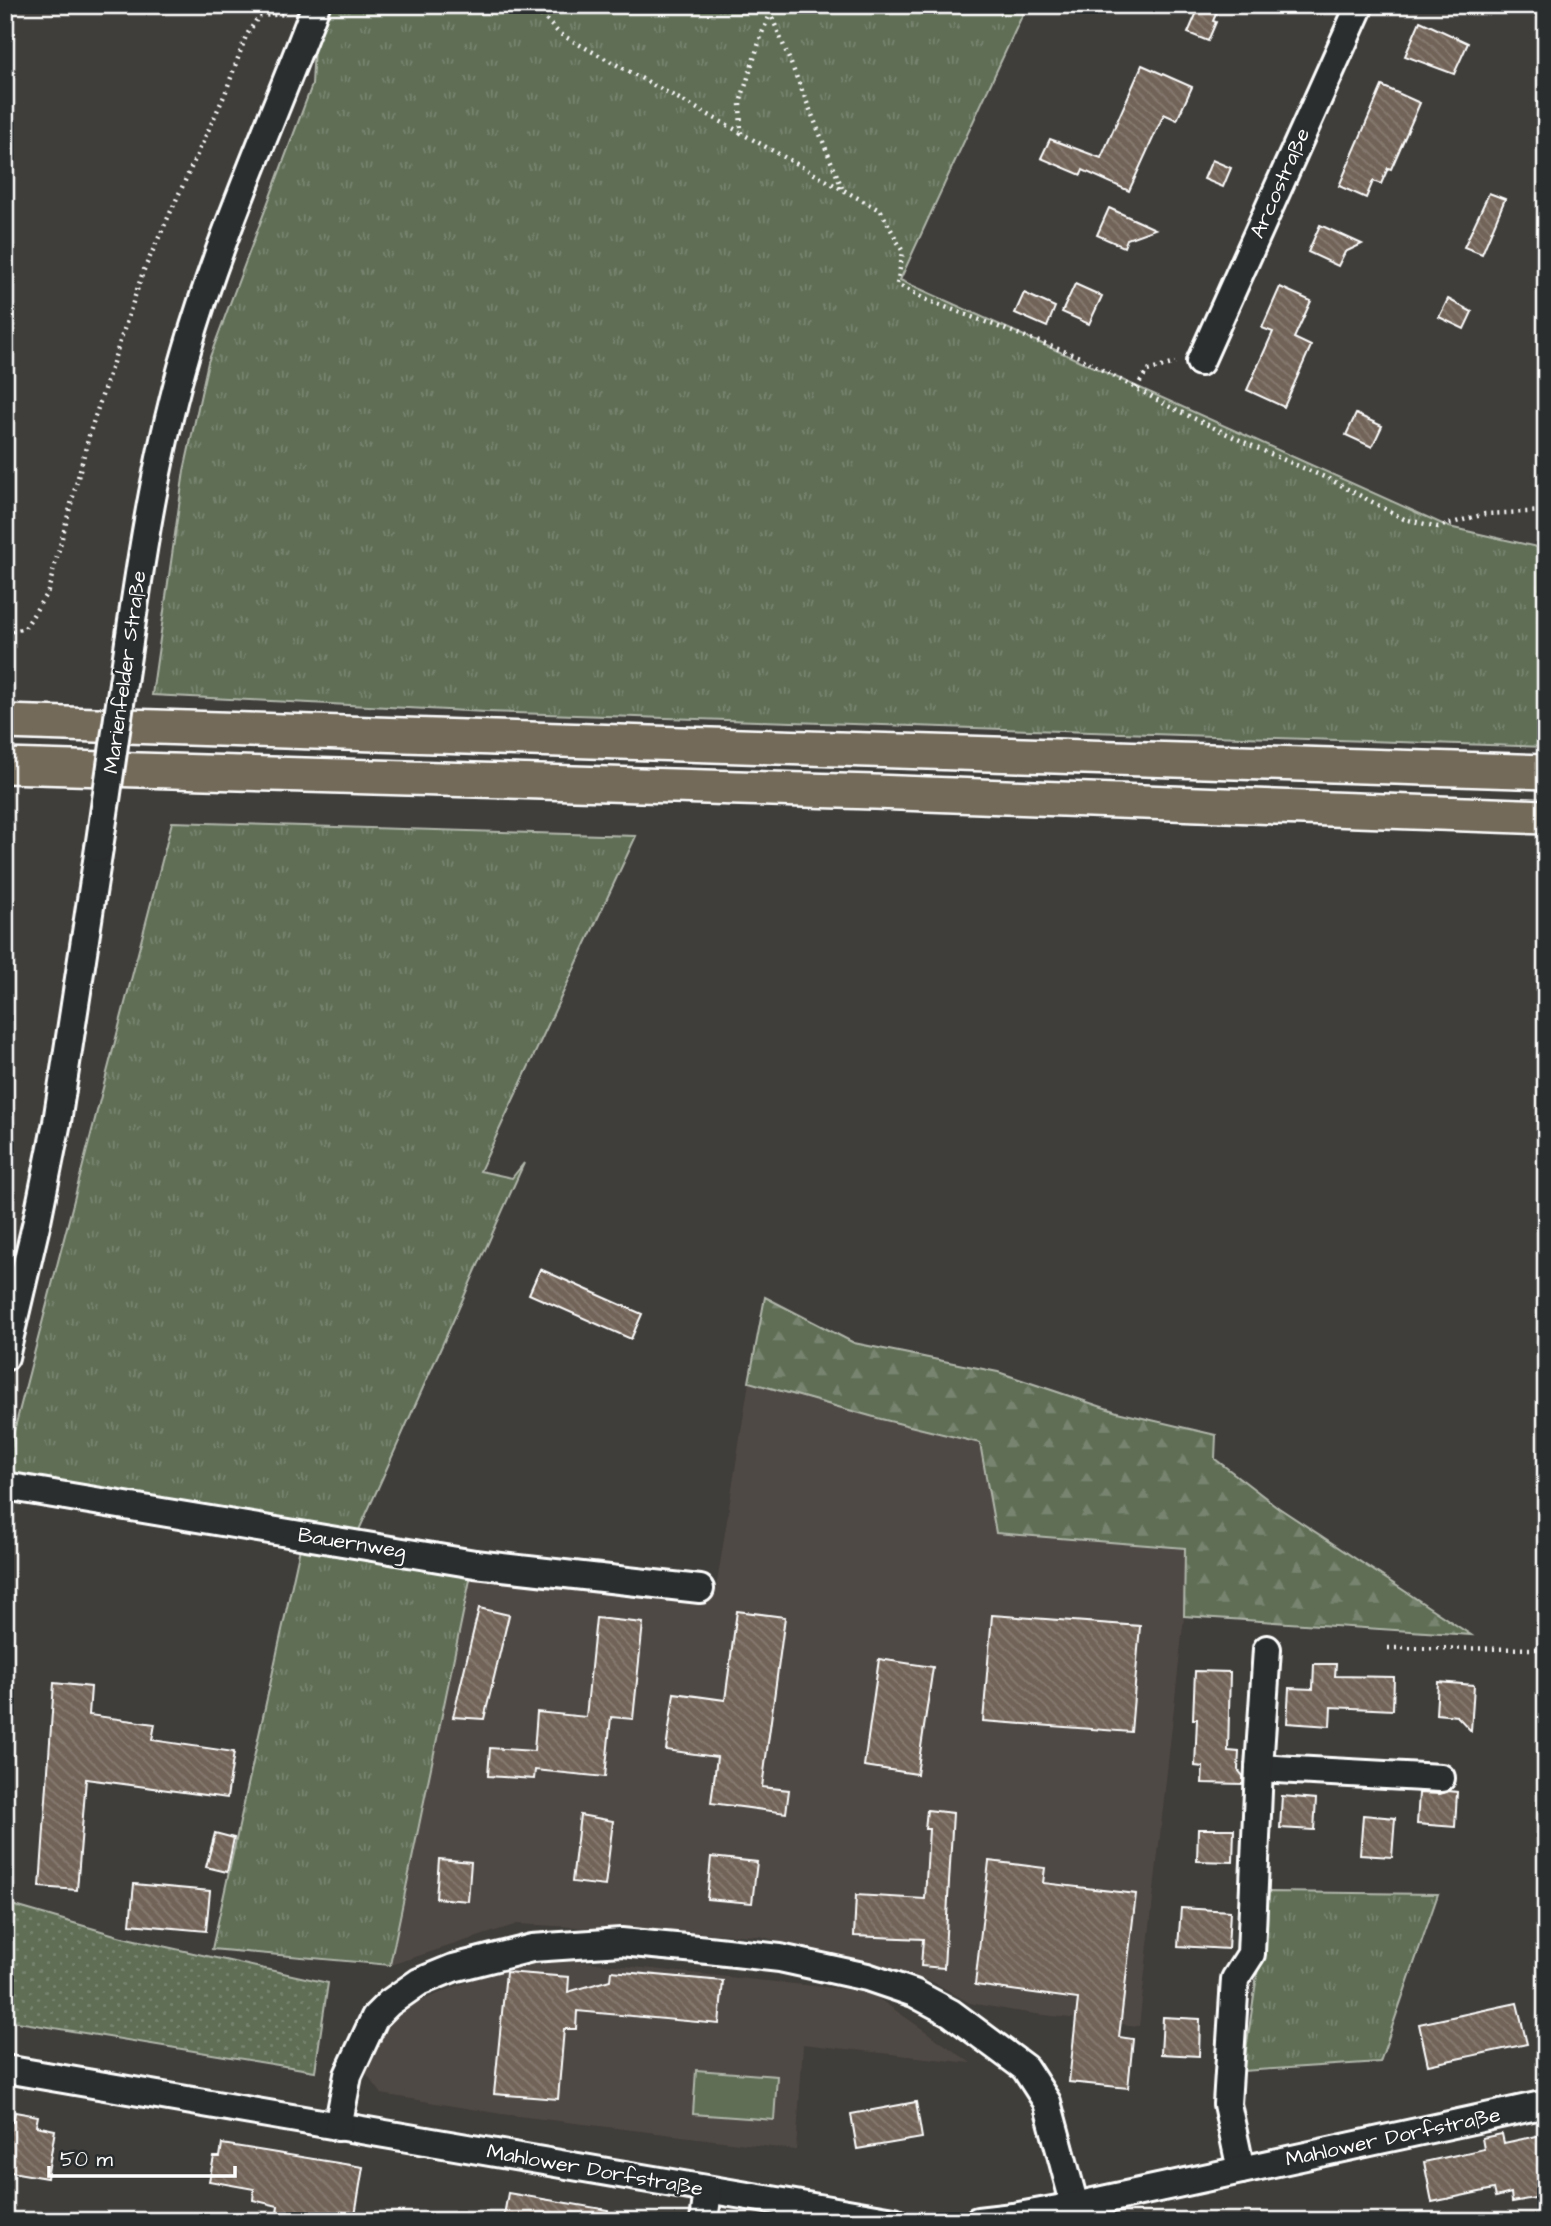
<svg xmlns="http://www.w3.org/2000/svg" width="1551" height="2226" viewBox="0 0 1551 2226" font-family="'Architects Daughter',sans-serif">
  <defs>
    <pattern id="grass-tufts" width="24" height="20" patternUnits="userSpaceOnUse" patternTransform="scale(1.75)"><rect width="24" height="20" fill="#606e56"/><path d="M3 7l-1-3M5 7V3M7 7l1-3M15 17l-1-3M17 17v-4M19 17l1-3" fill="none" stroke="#78846f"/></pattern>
    <pattern id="forest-firs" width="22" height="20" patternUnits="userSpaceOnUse" patternTransform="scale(1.75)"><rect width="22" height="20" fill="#606e56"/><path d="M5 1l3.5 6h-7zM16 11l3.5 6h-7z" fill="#78846f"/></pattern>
    <pattern id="park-dots" width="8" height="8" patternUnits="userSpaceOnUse" patternTransform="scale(1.75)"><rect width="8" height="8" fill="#606e56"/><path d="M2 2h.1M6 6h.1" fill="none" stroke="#78846f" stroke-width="1.8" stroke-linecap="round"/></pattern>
    <pattern id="building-back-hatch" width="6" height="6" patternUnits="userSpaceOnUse" patternTransform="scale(1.75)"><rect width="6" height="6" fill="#726458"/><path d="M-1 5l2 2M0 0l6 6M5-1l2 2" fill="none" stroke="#877b71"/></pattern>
  </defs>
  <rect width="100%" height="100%" fill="#403e3b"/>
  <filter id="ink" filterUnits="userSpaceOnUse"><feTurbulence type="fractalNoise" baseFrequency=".0143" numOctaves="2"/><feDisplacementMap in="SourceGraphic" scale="14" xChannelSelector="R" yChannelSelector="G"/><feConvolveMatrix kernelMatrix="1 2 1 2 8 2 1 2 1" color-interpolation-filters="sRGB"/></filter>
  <g filter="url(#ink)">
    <g fill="#4f4944">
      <polygon points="749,1382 881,1419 980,1443 996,1533 1186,1548 1184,1616 1139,2026 1028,2013 970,2003 933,1982 759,1936 517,1924 390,1965 472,1570 715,1596"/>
      <polygon points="549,1958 869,1992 971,2063 803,2044 796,2150 502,2114 382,2094 366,2073 378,2018 480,1977"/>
    </g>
    <g fill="url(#grass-tufts)" stroke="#b0b6aa" stroke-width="2">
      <polygon points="330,5 1027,5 900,280 1449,527 1546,549 1546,747 486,712 152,695 184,471 208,362 312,85 314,46"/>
      <polygon points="172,822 636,836 480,1171 512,1178 524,1163 355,1539 5,1475 5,1466"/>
      <polygon points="302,1539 472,1570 390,1965 212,1949"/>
      <polygon points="1269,1892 1438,1894 1380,2062 1243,2071"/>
    </g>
    <polygon fill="url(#forest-firs)" stroke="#b0b6aa" stroke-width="2" points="765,1297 854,1343 998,1372 1117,1412 1216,1435 1215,1459 1279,1508 1471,1635 1184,1616 1185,1548 996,1533 980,1443 881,1419 749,1382"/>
    <polygon fill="url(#park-dots)" stroke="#b0b6aa" stroke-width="2" points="5,1903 122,1937 328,1983 315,2071 5,2020"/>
    <polygon fill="#606e56" stroke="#b0b6aa" stroke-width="2" points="696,2070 777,2076 774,2120 693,2114"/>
    <g fill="url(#building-back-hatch)" stroke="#fff" stroke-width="2">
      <polygon points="1200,5 1220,5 1213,21 1216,22 1208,41 1188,33"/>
      <polygon points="1420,21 1468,43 1454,74 1405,56"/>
      <polygon points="1142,65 1192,87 1177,120 1164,114 1129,191 1083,170 1081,175 1041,158 1050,139 1101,158"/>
      <polygon points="1382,86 1420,103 1391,169 1388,168 1381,184 1373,181 1366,198 1339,186"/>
      <polygon points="1212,160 1231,168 1223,187 1204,179"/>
      <polygon points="1489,193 1505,199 1482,254 1464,247"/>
      <polygon points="1109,208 1155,229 1127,239 1124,247 1097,235"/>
      <polygon points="1320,225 1362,244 1345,252 1338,266 1308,252"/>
      <polygon points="1075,284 1102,296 1089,324 1062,312"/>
      <polygon points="1280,287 1311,301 1294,338 1311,346 1284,407 1247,390 1273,332 1262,328"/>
      <polygon points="1024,293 1055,307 1047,327 1015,313"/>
      <polygon points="1448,299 1472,312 1464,329 1439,317"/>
      <polygon points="1356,414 1382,426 1372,447 1346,435"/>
      <polygon points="540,1269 642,1314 631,1339 529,1294"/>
      <polygon points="479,1608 509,1615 484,1719 453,1717"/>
      <polygon points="737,1611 785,1617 762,1787 789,1790 786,1813 711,1803 717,1757 666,1750 674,1693 725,1700"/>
      <polygon points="992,1615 1140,1626 1131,1732 983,1721"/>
      <polygon points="596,1618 643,1623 633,1719 611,1717 605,1777 535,1770 534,1779 488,1776 490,1748 534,1751 537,1712 586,1717"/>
      <polygon points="879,1659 933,1667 917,1774 864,1766"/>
      <polygon points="1314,1664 1336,1664 1335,1676 1394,1677 1393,1710 1331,1707 1330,1726 1287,1723 1289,1688 1313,1689"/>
      <polygon points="1195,1671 1230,1672 1228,1751 1239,1752 1238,1770 1243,1776 1243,1784 1202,1783 1203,1767 1195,1766 1197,1719 1193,1719"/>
      <polygon points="1438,1682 1474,1685 1471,1731 1457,1716 1436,1714"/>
      <polygon points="54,1683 91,1687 89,1715 155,1724 152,1740 234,1752 227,1798 86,1779 77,1890 40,1887"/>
      <polygon points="1449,1791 1457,1792 1455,1827 1417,1824 1419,1793 1440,1794"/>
      <polygon points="1282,1796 1316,1799 1314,1830 1280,1828"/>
      <polygon points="927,1810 953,1813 944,1968 921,1966 923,1939 854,1936 856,1895 925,1899 929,1829 925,1829"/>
      <polygon points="580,1815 613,1821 605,1886 572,1882"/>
      <polygon points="1363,1815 1395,1818 1392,1857 1360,1855"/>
      <polygon points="1198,1829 1234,1829 1233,1862 1197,1861"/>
      <polygon points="215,1833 234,1838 227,1872 206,1867"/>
      <polygon points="711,1857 757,1862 752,1903 707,1899"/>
      <polygon points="439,1859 471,1862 468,1901 436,1898"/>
      <polygon points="989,1861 1045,1868 1043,1883 1136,1894 1119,2037 1133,2039 1128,2088 1069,2082 1078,1999 975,1985"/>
      <polygon points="134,1884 210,1891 206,1931 130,1924"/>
      <polygon points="1181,1908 1230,1911 1228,1949 1178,1946"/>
      <polygon points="611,1971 723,1981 719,2024 577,2011 576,2029 564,2029 558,2099 494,2094 506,1972 569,1977 568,1992 610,1980"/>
      <polygon points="1517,2003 1527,2044 1428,2065 1419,2024"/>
      <polygon points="1163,2017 1200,2019 1199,2056 1161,2054"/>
      <polygon points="916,2102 922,2138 857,2149 851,2114"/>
      <polygon points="15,2112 38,2116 36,2126 55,2130 47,2178 5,2171 5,2121 13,2122"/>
      <polygon points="1502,2134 1504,2143 1546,2134 1546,2196 1512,2202 1511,2193 1496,2197 1494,2189 1432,2202 1424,2162 1484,2149 1482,2138"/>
      <polygon points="222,2144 363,2167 354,2221 276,2221 278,2206 253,2200 254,2189 209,2181 214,2157 220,2157"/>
      <polygon points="508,2193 608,2210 607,2221 503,2221"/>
    </g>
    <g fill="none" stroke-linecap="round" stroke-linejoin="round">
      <g stroke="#fff" stroke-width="32">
        <g id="minor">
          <polyline points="1200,362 1360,5"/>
          <path d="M129,642C143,543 159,445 187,350C221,232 273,120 316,5"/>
          <polyline points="5,1357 37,1221 57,1122 99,848"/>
          <polyline points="5,1486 475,1564 700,1589"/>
          <polyline points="1259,1768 1441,1778"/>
          <polyline points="5,2069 894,2221"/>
          <polyline points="338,2127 348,2075 375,2017 389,2003 419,1982 453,1968 532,1948 621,1942 708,1950 780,1958 867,1977 914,1993 951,2013 1025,2068 1047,2102 1075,2206"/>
          <polyline points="1241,2170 1227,2104 1235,1979 1251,1954 1259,1768 1267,1649"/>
          <polyline points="704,2221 708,2190"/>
          <polyline points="978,2221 1013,2217 1075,2206 1546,2104"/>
        </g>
      </g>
      <g stroke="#fff" stroke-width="38">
        <g id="major">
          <polyline points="5,722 1546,772"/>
          <polyline points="5,766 874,792 1546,817"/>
        </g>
      </g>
      <g stroke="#fff" stroke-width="4.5" stroke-dasharray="2 5" stroke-linecap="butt">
        <polyline points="251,5 275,14"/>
        <polyline points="531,5 560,34 740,132"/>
        <polyline points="767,5 842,188"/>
        <polyline points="774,5 762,33 740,103 741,133 881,211 903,252 897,284 929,301 1077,356 1170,407 1259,449 1329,479 1404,519 1438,527 1485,514 1546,511"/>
        <polyline points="1136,388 1147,371 1175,363"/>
        <polyline points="5,633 25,628 48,591 90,432 143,272 225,94 246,36 259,16 286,14"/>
        <polyline points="1388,1648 1546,1649"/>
        <polyline points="5,1916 13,1917 5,1962"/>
      </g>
      <use href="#minor" stroke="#2a2d2e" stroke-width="26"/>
      <use href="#major" stroke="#736a5a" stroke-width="33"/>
      <g stroke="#fff" stroke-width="32" stroke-linecap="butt">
        <polyline id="minor-bridge" points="99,848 129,642"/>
      </g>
      <use href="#minor-bridge" stroke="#2a2d2e" stroke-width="26"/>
    </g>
  </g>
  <g text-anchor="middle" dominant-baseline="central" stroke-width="5" stroke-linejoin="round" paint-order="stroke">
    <g font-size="21" fill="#fff" stroke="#2a2d2e">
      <text transform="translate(1280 183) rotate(-66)">Arcostraße</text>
      <text transform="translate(125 672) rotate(-82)">Marienfelder Straße</text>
      <text transform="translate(352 1543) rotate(9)">Bauernweg</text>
      <text transform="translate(1393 2137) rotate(-12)">Mahlower Dorfstraße</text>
      <text transform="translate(595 2170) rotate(10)">Mahlower Dorfstraße</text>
    </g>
  </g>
  <rect width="1551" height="2226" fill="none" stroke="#2a2d2e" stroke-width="28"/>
  <rect x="14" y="14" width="1523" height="2198" fill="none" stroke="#fff" stroke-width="2.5" filter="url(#ink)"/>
  <path d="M49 2166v10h186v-10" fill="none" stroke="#ffffff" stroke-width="3.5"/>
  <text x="60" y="2166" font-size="21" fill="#ffffff" stroke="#2a2d2e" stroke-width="5" paint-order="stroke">50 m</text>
</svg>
